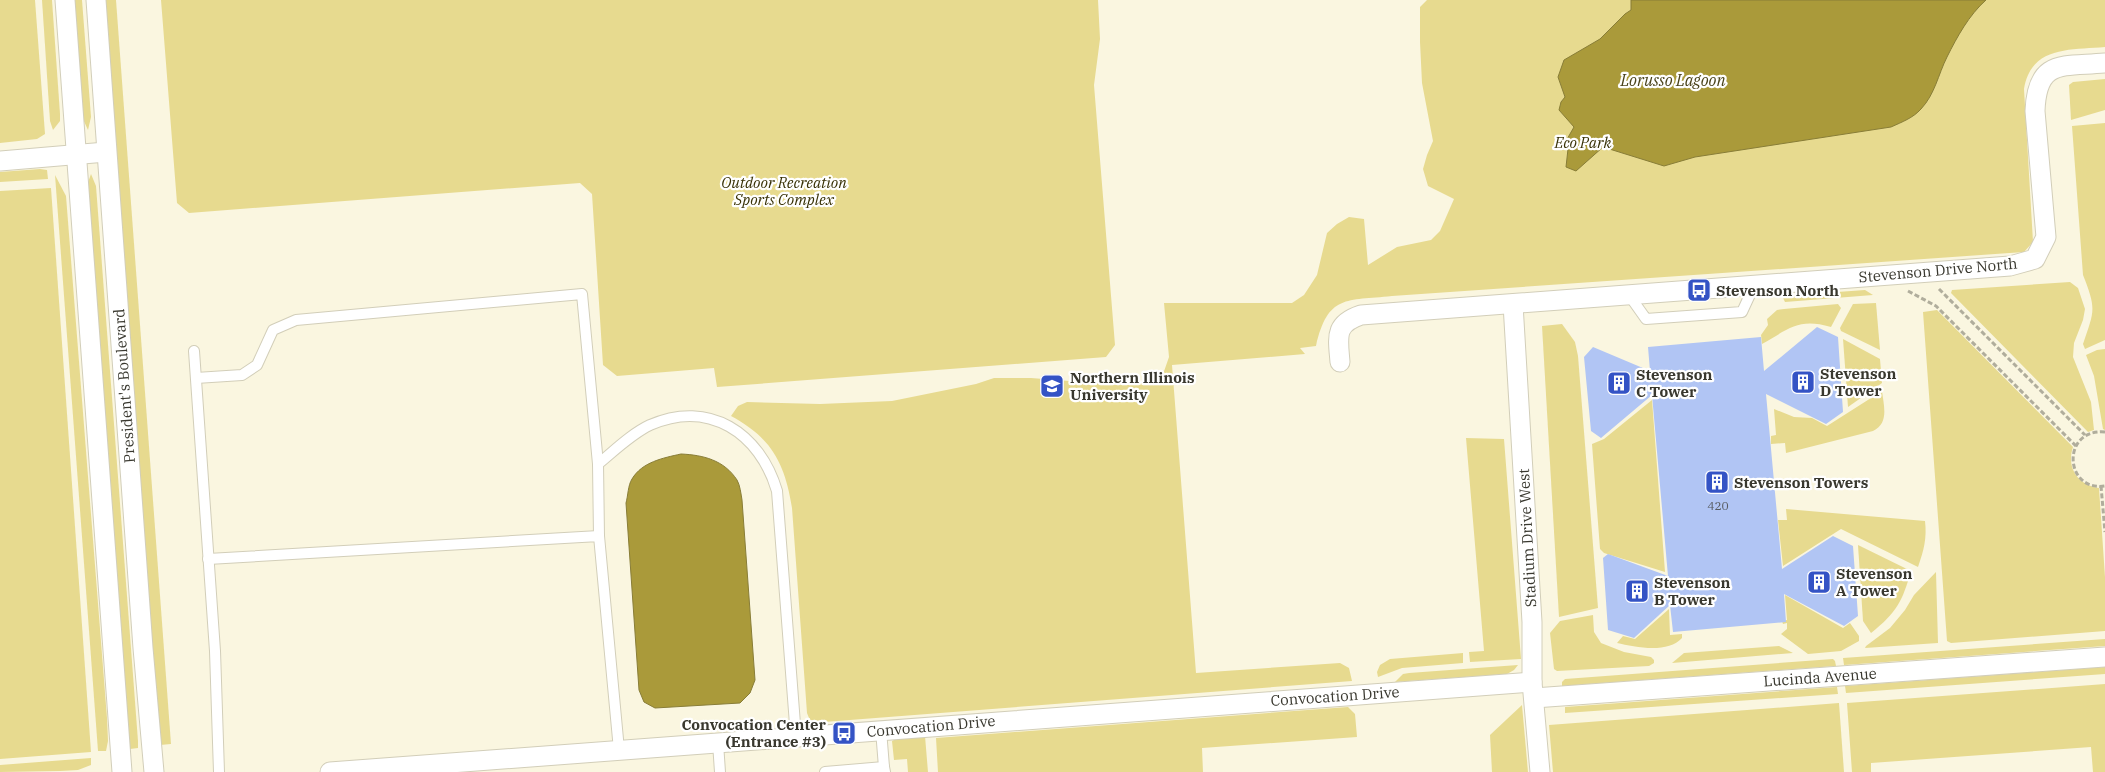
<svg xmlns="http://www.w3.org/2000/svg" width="2105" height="772" viewBox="0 0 2105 772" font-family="'IBM Plex Serif',serif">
  <rect width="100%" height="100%" fill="#faf6e0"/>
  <g fill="#e7da8f">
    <polygon points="0,0 35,0 45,134 37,139 0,143"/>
    <polygon points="42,0 52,0 60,114 60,121 53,130 50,121"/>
    <polygon points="73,0 82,0 91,117 88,130 82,117"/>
    <polygon points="104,0 116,0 171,744 160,745"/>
    <polygon points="161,0 1098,0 1100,39 1094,85 1115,345 1106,357 717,387 714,368 617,376 603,365 592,194 580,183 189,213 177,203"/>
    <path d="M1427,0H2105V47C2070,50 2031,46 2024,89L2033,242L2024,252L1392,296C1346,301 1328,294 1316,346L1300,348L1305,354L1172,365L1196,673L1340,663L1349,668L1352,681L811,723L807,713L792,508C785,464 772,438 731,416L738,406L747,402L820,404L892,401L976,384L994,378H1031L1095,383H1154L1161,380L1169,357L1164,303H1292L1304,295L1317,275L1327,233L1337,224L1349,217L1364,219L1368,265L1397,247L1431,240L1440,231L1454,199L1428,186L1423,169L1427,155L1433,141L1422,83L1420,42V7Z"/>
    <polygon points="2105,79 2105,110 2071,120 2069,85 2073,82"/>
    <path d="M2105,123V340L2085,349L2083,344C2094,311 2097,310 2083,275L2072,126Z"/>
    <polygon points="40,169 47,170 48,179 0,182 0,172"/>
    <polygon points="91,174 96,186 138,741 138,748 130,749 86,188"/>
    <polygon points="55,175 66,196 107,718 108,741 106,751 98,751"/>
    <polygon points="51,188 91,752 0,759 0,191"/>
    <polygon points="2070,282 2078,288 2085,309 2083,320 2074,343 2073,357 2091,402 2094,430 2088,432 1951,293 1952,290"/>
    <polygon points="1865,290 1873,295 1785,302 1782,296"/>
    <polygon points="1876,303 1880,350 1841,331 1840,328 1853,304"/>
    <path d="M1838,304L1841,308L1831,327C1799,318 1790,328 1762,344L1761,335L1768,325L1767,319L1777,310L1784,309Z"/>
    <path d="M1937,310L2073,447C2066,468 2078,485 2099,488L2105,577V631L1951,643L1947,641L1923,312Z"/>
    <polygon points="1562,324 1575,342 1578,356 1598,608 1559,617 1542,326"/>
    <polygon points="1843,339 1880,359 1882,383 1848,407"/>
    <polygon points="2105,349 2105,430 2103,429 2094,376 2086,355 2097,350"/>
    <path d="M1882,391C1884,407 1889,423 1873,431L1786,453L1785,443L1771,444V436L1776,435L1774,409L1794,417L1812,418L1827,426Z"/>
    <polygon points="1652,400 1665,572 1604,553 1600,549 1592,444 1604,439"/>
    <polygon points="1466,438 1504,439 1521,659 1470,662 1469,652 1484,651"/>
    <path d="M1786,509L1925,521C1927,538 1924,550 1918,567L1841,529L1783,566L1778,520H1787Z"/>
    <path d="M1858,545L1911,571C1902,602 1897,612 1871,633L1863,621Z"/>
    <polygon points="1936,572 1938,643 1865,648 1866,646 1890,628 1905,610 1914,595"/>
    <polygon points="1785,595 1843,628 1850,623 1859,636 1859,641 1841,651 1808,654 1781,634 1787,629 1787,623 1783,624 1782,621 1787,620"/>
    <path d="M1669,609L1670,635L1682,634V638C1668,654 1635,647 1617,643L1623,636L1635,639Z"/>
    <polygon points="1593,615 1594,632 1601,643 1624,652 1651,657 1654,660 1654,663 1649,666 1557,671 1554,669 1550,633 1560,621"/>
    <polygon points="2105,639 2105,646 1844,665 1843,658"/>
    <polygon points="1779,646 1793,653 1672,663 1684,653"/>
    <polygon points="1463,653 1463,663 1402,668 1378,677 1377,672 1380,665 1390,659"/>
    <polygon points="1833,659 1835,661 1836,666 1562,686 1562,682 1565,679"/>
    <polygon points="1518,665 1514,670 1507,674 1395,682 1403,674 1409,673"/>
    <polygon points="2105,667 2105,674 1846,693 1845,686"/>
    <polygon points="2105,684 2105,772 2093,772 2091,747 1871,763 1871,772 1852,772 1847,703"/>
    <polygon points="1837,687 1838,694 1565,713 1565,707"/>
    <polygon points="1839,703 1844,772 1553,772 1549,725"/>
    <polygon points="1522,705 1528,772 1492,772 1490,735"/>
    <polygon points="1348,707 1355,714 1357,737 1202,748 1203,772 938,772 936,738"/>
    <polygon points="925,736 928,772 908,772 907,759 894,760 892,741 898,738"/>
    <polygon points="91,758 91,765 78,770 60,771 0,772 0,765"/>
  </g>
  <g fill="#aa9a3a" stroke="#887d37">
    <path d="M1631,0H1986C1969,15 1957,37 1947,57C1938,75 1935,94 1921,109C1913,118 1902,122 1891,127L1695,157L1664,166L1603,147L1576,171L1566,167L1568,149L1566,141L1574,127L1559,110L1561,102L1565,97L1558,77L1564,60L1600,39L1625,14L1631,10Z"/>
    <path d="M681,454C703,455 724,460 737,480C740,485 741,494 742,500L755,680L750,693L740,703L655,708L644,702L639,690L626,503C628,496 628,485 632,479C642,462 663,458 681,454Z"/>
  </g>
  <polygon fill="#b1c5f4" points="1817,327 1838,337 1843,412 1826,424 1766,394 1782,569 1833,536 1853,546 1858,616 1844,626 1784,594 1786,622 1673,632 1670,605 1634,638 1608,630 1603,558 1608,554 1668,576 1652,395 1601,438 1591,431 1584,357 1593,347 1650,371 1648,347 1761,337 1764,371"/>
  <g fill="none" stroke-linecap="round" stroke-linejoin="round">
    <g stroke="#d2ceb9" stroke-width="12">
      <g id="service">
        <polyline points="1629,295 1646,319 1742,312 1754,286"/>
        <polyline points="194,351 215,651 219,772"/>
        <polyline points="196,378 242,375 257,365 273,330 296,320 582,294 598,464 599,536"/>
        <path d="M598,464C614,451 631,434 650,425C709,399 760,433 777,491L796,737"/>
        <polyline points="208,559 599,536 619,750"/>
        <polyline points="881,730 884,767"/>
        <polyline points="718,743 720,772"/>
        <polyline points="825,772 884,767 885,772"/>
      </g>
    </g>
    <g stroke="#d2ceb9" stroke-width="21">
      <g id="minor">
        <polyline points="65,0 122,772"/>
        <polyline points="96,0 143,648 154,772"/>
        <polyline points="0,161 106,152"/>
        <polyline points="1513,304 1532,622 1532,682 1540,772"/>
        <path d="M1340,362C1338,337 1334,324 1361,315L2010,266L2035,259L2046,237L2035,111C2037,58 2063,67 2105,63"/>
        <polyline points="1534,698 2105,657"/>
        <polyline points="330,772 1532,682"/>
      </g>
    </g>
    <g stroke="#b0ad9c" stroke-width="3" stroke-dasharray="5 2.5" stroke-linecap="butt">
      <polyline points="1939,289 2085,435"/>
      <polyline points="1908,291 1936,306 2076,446"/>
      <path d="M2105,432C2061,428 2064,492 2105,486"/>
      <polyline points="2101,486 2105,532"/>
    </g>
    <use href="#service" stroke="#fff" stroke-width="10"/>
    <use href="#minor" stroke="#fff" stroke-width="19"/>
  </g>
  <defs>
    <g id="bus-square" transform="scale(1.25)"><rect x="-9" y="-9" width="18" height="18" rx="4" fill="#3453c5" stroke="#fff"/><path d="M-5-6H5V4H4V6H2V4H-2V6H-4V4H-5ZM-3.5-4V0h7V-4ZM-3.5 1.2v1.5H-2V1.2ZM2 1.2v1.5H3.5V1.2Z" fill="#fff"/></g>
    <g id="building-square" transform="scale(1.25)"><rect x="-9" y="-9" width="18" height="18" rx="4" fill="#3453c5" stroke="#fff"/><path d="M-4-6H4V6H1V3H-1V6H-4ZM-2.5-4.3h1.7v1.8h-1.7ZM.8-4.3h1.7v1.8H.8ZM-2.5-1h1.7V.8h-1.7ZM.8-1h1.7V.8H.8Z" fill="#fff"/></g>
    <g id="university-square" transform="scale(1.25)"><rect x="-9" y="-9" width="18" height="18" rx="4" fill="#3453c5" stroke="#fff"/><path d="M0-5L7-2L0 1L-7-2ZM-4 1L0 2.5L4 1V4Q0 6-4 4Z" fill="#fff"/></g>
  </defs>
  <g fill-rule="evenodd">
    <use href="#bus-square" x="1699" y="290"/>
    <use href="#building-square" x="1803" y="382"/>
    <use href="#building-square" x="1619" y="383"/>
    <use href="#university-square" x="1052" y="386"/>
    <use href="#building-square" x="1717" y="482"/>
    <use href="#building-square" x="1819" y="582"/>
    <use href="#building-square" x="1637" y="591"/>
    <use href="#bus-square" x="844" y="733"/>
  </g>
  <g text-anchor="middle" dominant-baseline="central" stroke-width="4.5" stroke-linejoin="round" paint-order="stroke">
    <g font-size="12" fill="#575b60">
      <text x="1718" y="505">420</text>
    </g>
    <g font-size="15" font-style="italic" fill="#383106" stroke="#fff">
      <text x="1583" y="142">Eco Park</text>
      <text x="784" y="182">Outdoor Recreation<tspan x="784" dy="17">Sports Complex</tspan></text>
    </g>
    <g font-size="15" fill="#39382f" stroke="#fff">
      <text transform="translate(1938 270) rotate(-5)">Stevenson Drive North</text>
      <text transform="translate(124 386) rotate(-94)">President's Boulevard</text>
      <text transform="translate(1527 538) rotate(-93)">Stadium Drive West</text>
      <text transform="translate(1820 677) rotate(-4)">Lucinda Avenue</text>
      <text transform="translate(1335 696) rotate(-4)">Convocation Drive</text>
      <text transform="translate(931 726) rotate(-5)">Convocation Drive</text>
    </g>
    <g font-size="15" font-weight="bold" fill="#39382f" stroke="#fff" text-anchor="start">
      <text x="1716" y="290">Stevenson North</text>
      <text x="1820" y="373">Stevenson<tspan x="1820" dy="17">D Tower</tspan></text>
      <text x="1636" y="374">Stevenson<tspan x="1636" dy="17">C Tower</tspan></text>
      <text x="1070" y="377">Northern Illinois<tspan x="1070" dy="17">University</tspan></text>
      <text x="1734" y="482">Stevenson Towers</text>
      <text x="1836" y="573">Stevenson<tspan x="1836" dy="17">A Tower</tspan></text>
      <text x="1654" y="582">Stevenson<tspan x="1654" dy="17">B Tower</tspan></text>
      <text x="826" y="724" text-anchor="end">Convocation Center<tspan x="826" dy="17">(Entrance #3)</tspan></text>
    </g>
    <g font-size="16" font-style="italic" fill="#4a431b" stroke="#fff">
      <text x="1673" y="80">Lorusso Lagoon</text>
    </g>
  </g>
</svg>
